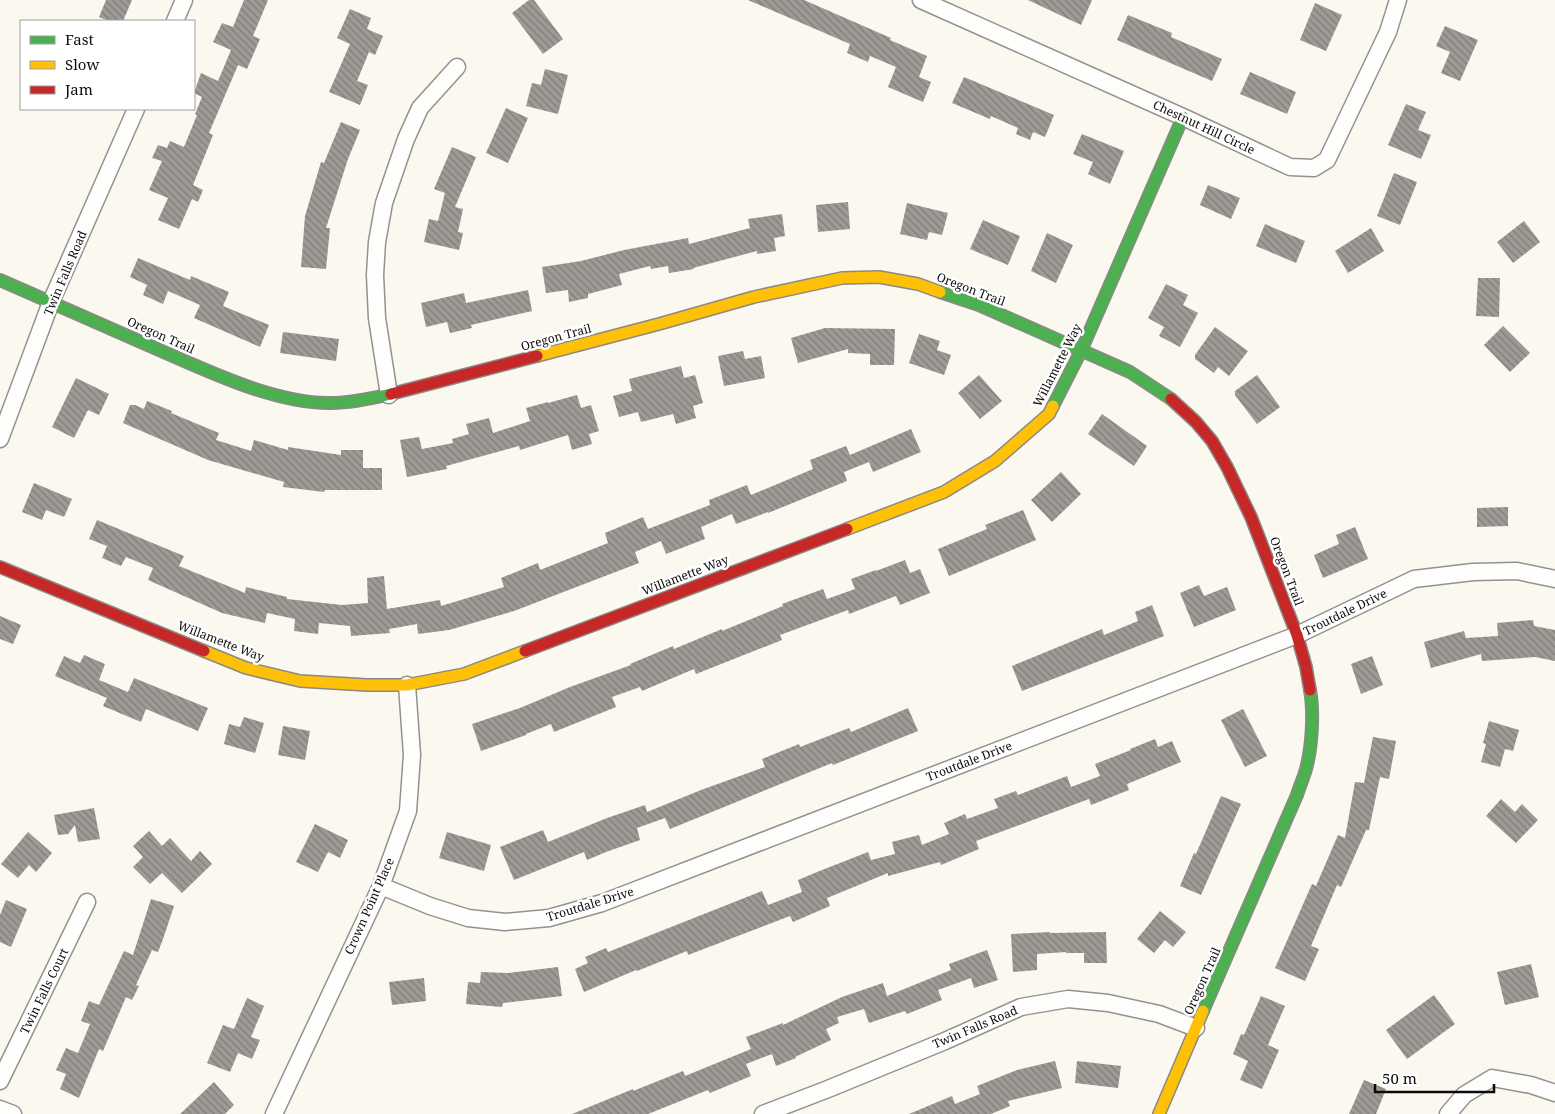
<svg xmlns="http://www.w3.org/2000/svg" width="1555" height="1114" viewBox="0 0 1555 1114" font-family="'Noto Serif',serif">
  <defs>
    <pattern id="building-back-hatch" width="6" height="6" patternUnits="userSpaceOnUse" patternTransform="scale(1.25)"><rect width="6" height="6" fill="#9e9a96"/><path d="M-1 5l2 2M0 0l6 6M5-1l2 2" fill="none" stroke="#7f7c79"/></pattern>
  </defs>
  <rect width="100%" height="100%" fill="#fbf8f0"/>
  <g fill="url(#building-back-hatch)">
    <polygon points="106,0 132,0 123,21 109,21 99,17"/>
    <polygon points="244,0 268,0 253,36 260,39 247,69 238,65 209,133 213,135 193,185 203,190 198,202 192,199 179,229 158,220 168,198 149,190 162,161 152,158 158,145 167,148 170,141 184,147 197,115 195,114 202,97 194,93 201,73 218,81 231,50 213,42 222,23 233,27"/>
    <polygon points="529,0 534,0 563,39 543,54 512,13"/>
    <polygon points="748,0 804,0 891,38 890,40 927,56 919,77 931,82 923,102 888,87 896,67 870,56 868,62 847,53 850,44"/>
    <polygon points="1028,0 1092,0 1081,25"/>
    <polygon points="1315,3 1342,15 1326,51 1300,40"/>
    <polygon points="350,9 371,18 367,29 383,36 375,55 369,52 357,81 368,85 360,105 329,92 350,44 337,38"/>
    <polygon points="1128,15 1172,33 1171,37 1222,59 1212,81 1117,40"/>
    <polygon points="1445,26 1478,40 1460,81 1441,73 1450,52 1436,46"/>
    <polygon points="545,69 568,75 558,114 526,106 532,83 541,85"/>
    <polygon points="1250,72 1296,92 1287,114 1240,94"/>
    <polygon points="964,77 1054,115 1045,137 1033,132 1030,140 1016,134 1018,128 991,116 990,119 952,103"/>
    <polygon points="1406,104 1426,112 1418,130 1431,135 1421,159 1388,145"/>
    <polygon points="506,108 528,118 508,163 486,153"/>
    <polygon points="341,122 360,130 348,159 326,228 330,228 326,269 301,267 305,216 321,162 324,163"/>
    <polygon points="1082,134 1124,151 1110,184 1088,174 1093,162 1073,154"/>
    <polygon points="452,147 476,157 455,207 463,209 458,232 463,233 459,250 424,242 429,219 438,221 445,193 434,189"/>
    <polygon points="1394,173 1417,182 1400,225 1377,216"/>
    <polygon points="1208,185 1240,198 1231,219 1200,205"/>
    <polygon points="848,202 850,229 818,232 816,205"/>
    <polygon points="907,203 948,213 942,235 929,232 927,240 900,234"/>
    <polygon points="782,214 785,236 774,238 776,251 757,254 757,251 693,268 694,269 669,273 668,266 651,269 650,266 619,274 622,285 588,294 588,298 569,302 568,290 546,293 542,267 581,261 624,250 688,238 689,244 750,228 748,219"/>
    <polygon points="983,220 1020,236 1008,265 970,249"/>
    <polygon points="1524,221 1540,242 1513,263 1497,242"/>
    <polygon points="1265,224 1305,241 1296,263 1256,246"/>
    <polygon points="1371,228 1384,251 1348,273 1335,251"/>
    <polygon points="1047,233 1073,245 1056,283 1031,271"/>
    <polygon points="138,258 190,280 191,276 229,292 223,306 269,325 260,347 194,318 200,305 168,291 163,304 143,295 147,285 130,277"/>
    <polygon points="1478,278 1500,278 1499,317 1476,316"/>
    <polygon points="1166,284 1188,295 1183,305 1198,313 1180,347 1159,336 1164,327 1148,318"/>
    <polygon points="528,290 532,311 471,325 472,328 450,333 447,322 426,327 421,303 464,293 466,303"/>
    <polygon points="1503,326 1530,353 1510,372 1484,345"/>
    <polygon points="1215,327 1248,351 1229,376 1218,367 1214,373 1195,359 1195,355"/>
    <polygon points="825,328 895,329 894,365 870,365 870,354 848,353 848,349 798,363 791,338"/>
    <polygon points="283,332 339,339 336,361 280,353"/>
    <polygon points="919,334 940,341 937,350 951,355 944,375 909,363"/>
    <polygon points="743,351 745,359 761,356 765,378 724,386 718,356"/>
    <polygon points="681,366 684,378 695,375 703,403 693,406 696,418 676,424 673,414 641,422 638,412 619,417 613,396 632,391 629,379"/>
    <polygon points="979,375 1002,401 980,419 958,393"/>
    <polygon points="1257,375 1280,407 1257,424 1235,395 1235,391"/>
    <polygon points="76,378 109,394 99,415 88,410 74,438 52,427"/>
    <polygon points="577,395 581,408 591,405 599,431 589,434 592,444 572,450 568,435 520,450 519,446 446,466 447,469 407,477 400,440 419,437 422,449 453,443 452,439 469,434 466,424 489,418 493,433 530,421 526,408 548,402 548,403"/>
    <polygon points="147,401 172,411 171,413 219,433 216,440 251,451 254,440 288,450 288,447 341,455 341,450 363,450 363,468 382,468 382,490 325,490 324,492 283,487 284,482 208,460 123,423 130,405 135,405 144,409"/>
    <polygon points="1102,414 1147,446 1134,466 1088,434"/>
    <polygon points="911,429 921,452 873,472 869,462 844,472 847,481 768,513 768,512 736,524 732,514 701,527 705,539 666,554 661,541 635,552 639,563 514,611 449,630 418,634 417,624 389,629 390,633 351,636 350,626 319,623 318,634 294,631 295,619 267,613 265,623 222,613 148,580 153,568 126,557 121,566 102,558 107,546 89,539 97,520 184,556 179,566 245,593 246,587 287,597 287,599 342,605 368,603 367,578 384,576 387,609 440,600 441,606 504,587 501,578 538,563 540,570 608,543 605,533 643,517 648,529 710,505 709,500 747,485 751,495 813,469 810,460 846,446 850,455"/>
    <polygon points="1061,472 1081,494 1052,522 1031,500"/>
    <polygon points="34,483 72,499 64,517 46,510 42,520 22,512"/>
    <polygon points="1508,507 1508,526 1477,527 1477,508"/>
    <polygon points="1023,510 1036,540 949,576 938,549 987,529 985,525"/>
    <polygon points="1355,527 1368,559 1323,578 1314,555 1339,544 1336,535"/>
    <polygon points="905,560 910,573 920,569 930,593 900,605 896,596 849,614 848,610 780,635 782,640 696,674 694,669 642,691 640,687 612,697 616,707 554,732 551,724 526,734 526,735 481,751 472,724 520,708 570,687 631,665 630,664 673,646 674,649 722,629 722,631 783,606 782,604 823,589 827,599 855,589 851,579 876,570 876,571"/>
    <polygon points="1199,585 1204,596 1227,587 1236,610 1194,627 1180,593"/>
    <polygon points="1152,605 1164,636 1022,691 1012,666 1102,629 1104,635 1138,621 1135,612"/>
    <polygon points="0,616 21,625 13,644 0,639"/>
    <polygon points="1533,620 1534,626 1555,630 1555,661 1535,657 1482,661 1481,654 1431,668 1424,642 1464,631 1466,638 1498,636 1497,623"/>
    <polygon points="84,655 105,664 99,680 128,692 134,678 208,708 198,731 146,709 141,722 103,706 107,698 55,676 64,656 80,663"/>
    <polygon points="1372,656 1383,685 1361,694 1351,664"/>
    <polygon points="908,708 918,731 833,765 832,763 670,829 665,818 637,828 640,840 606,852 587,860 584,852 514,880 500,847 543,830 548,842 607,818 645,805 647,812 701,790 765,767 762,759 799,744 800,747 849,728 851,732"/>
    <polygon points="1243,709 1267,756 1245,767 1221,720"/>
    <polygon points="244,717 264,723 255,753 224,744 229,724 240,727"/>
    <polygon points="1489,721 1519,730 1513,751 1505,749 1500,767 1481,762 1486,744 1483,743"/>
    <polygon points="283,726 310,731 305,760 278,755"/>
    <polygon points="1373,737 1396,741 1389,779 1380,777 1369,830 1366,830 1341,887 1337,885 1311,946 1319,949 1305,981 1275,968 1312,884 1316,886 1338,835 1345,838 1355,782 1364,783"/>
    <polygon points="1155,739 1158,747 1172,741 1181,762 1127,784 1129,790 1091,805 1089,799 976,841 979,849 941,865 940,862 888,876 888,873 827,898 830,906 793,922 790,916 688,955 687,951 637,971 636,970 584,992 575,969 588,963 585,957 606,948 608,952 762,891 768,905 802,892 798,880 817,872 868,852 871,860 895,854 892,842 919,835 922,845 949,834 944,823 965,814 967,819 998,808 994,799 1016,791 1018,795 1067,776 1071,787 1100,776 1095,764 1131,750 1130,749"/>
    <polygon points="1221,796 1241,804 1201,895 1180,886 1194,853 1196,854"/>
    <polygon points="1501,799 1515,812 1522,804 1538,820 1516,843 1486,816"/>
    <polygon points="94,808 100,839 78,842 75,825 68,834 58,835 54,815"/>
    <polygon points="315,824 348,840 340,858 328,852 318,872 296,862"/>
    <polygon points="149,831 162,846 170,838 191,861 200,851 212,864 182,893 162,873 150,884 133,867 143,857 133,846"/>
    <polygon points="28,832 52,853 36,872 29,865 18,878 1,864"/>
    <polygon points="447,832 491,845 484,871 439,858"/>
    <polygon points="151,899 174,906 163,939 158,952 152,950 136,985 139,986 132,1000 126,997 103,1051 99,1049 79,1098 60,1089 66,1074 56,1070 66,1048 78,1053 90,1024 81,1021 89,1001 99,1005 124,951 133,955"/>
    <polygon points="6,900 27,909 11,947 0,942 0,915"/>
    <polygon points="1160,911 1186,932 1173,947 1165,940 1154,953 1137,939"/>
    <polygon points="1050,932 1050,933 1106,932 1107,963 1084,963 1084,953 1066,953 1066,952 1037,954 1037,970 1013,972 1011,934"/>
    <polygon points="987,950 998,980 974,988 971,978 938,990 942,1000 907,1014 905,1011 869,1023 864,1009 837,1017 839,1023 826,1029 831,1040 795,1057 796,1058 776,1066 772,1054 746,1064 751,1076 710,1093 708,1090 648,1114 572,1114 633,1089 633,1091 683,1071 685,1076 751,1049 746,1037 783,1023 783,1025 842,997 883,983 887,996 951,970 949,964"/>
    <polygon points="1531,964 1539,997 1505,1005 1497,972"/>
    <polygon points="558,967 562,996 503,1003 502,1007 466,1004 468,982 480,983 481,972 507,973"/>
    <polygon points="424,978 426,1001 392,1005 389,982"/>
    <polygon points="1434,995 1455,1024 1407,1059 1386,1030"/>
    <polygon points="1261,996 1285,1006 1268,1045 1279,1050 1262,1089 1240,1080 1248,1061 1233,1054 1241,1034 1244,1035"/>
    <polygon points="247,998 264,1006 251,1037 260,1040 252,1059 238,1053 230,1072 207,1063 223,1025 234,1029"/>
    <polygon points="1055,1061 1062,1088 1008,1101 1010,1106 991,1114 909,1114 952,1096 955,1104 980,1094 977,1086 1017,1070"/>
    <polygon points="1077,1061 1121,1066 1118,1088 1075,1083"/>
    <polygon points="1364,1080 1386,1089 1376,1114 1349,1114"/>
    <polygon points="214,1082 234,1105 225,1114 180,1114"/>
  </g>
  <g fill="none" stroke-linecap="round" stroke-linejoin="round">
    <g stroke="#94928f" stroke-width="19">
      <g id="street">
        <polyline points="921,0 1183,117 1290,167 1314,168 1327,160 1388,32 1398,0"/>
        <polyline points="175,21 184,0"/>
        <polyline points="389,395 377,318 375,275 377,242 384,203 406,139 420,108 457,67"/>
        <polyline points="0,439 51,302 136,109"/>
        <polyline points="381,886 430,906 468,918 505,922 549,918 602,903 1297,635 1414,579 1473,572 1517,571 1555,579"/>
        <polyline points="0,1081 87,902"/>
        <polyline points="0,1109 13,1114"/>
        <polyline points="274,1114 381,886 408,811 412,755 407,685"/>
        <polyline points="763,1114 828,1089 945,1041 1021,1007 1068,999 1108,1003 1159,1014 1196,1028"/>
        <polyline points="1448,1114 1464,1095 1492,1078 1531,1085 1555,1093"/>
      </g>
    </g>
    <g stroke="#8a8985" stroke-width="14">
      <g id="fast">
        <path d="M0,280C52,303 105,326 157,349C208,371 275,404 331,403C347,403 374,398 391,394"/>
        <polyline points="940,292 979,305 1130,372 1171,399"/>
        <polyline points="1053,406 1081,351 1183,117"/>
        <path d="M1203,1011L1297,795C1300,785 1305,775 1307,765C1312,744 1314,712 1310,690"/>
      </g>
    </g>
    <g stroke="#8a8985" stroke-width="14">
      <g id="slow">
        <polyline points="537,356 659,324 754,297 842,278 879,277 918,284 940,292"/>
        <polyline points="847,529 944,492 995,461 1049,414 1053,406"/>
        <polyline points="204,651 246,668 300,681 367,685 407,685 464,674 525,651"/>
        <polyline points="1159,1114 1203,1011"/>
      </g>
    </g>
    <g stroke="#8a8985" stroke-width="14">
      <g id="jam">
        <polyline points="391,394 537,356"/>
        <polyline points="1171,399 1196,422 1212,441 1227,467 1251,517 1297,635 1306,667 1310,690"/>
        <polyline points="0,567 204,651"/>
        <polyline points="525,651 847,529"/>
      </g>
    </g>
    <use href="#street" stroke="#fefefd" stroke-width="16"/>
    <use href="#fast" stroke="#4caf50" stroke-width="11"/>
    <use href="#slow" stroke="#ffc107" stroke-width="11"/>
    <use href="#jam" stroke="#c62828" stroke-width="11"/>
  </g>
  <g text-anchor="middle" dominant-baseline="central" stroke-width="5" stroke-linejoin="round" paint-order="stroke">
    <g font-size="12" fill="#0c0c0c" stroke="#fff">
      <text transform="translate(1204 127) rotate(25)">Chestnut Hill Circle</text>
      <text transform="translate(65 273) rotate(-67)">Twin Falls Road</text>
      <text transform="translate(971 289) rotate(21)">Oregon Trail</text>
      <text transform="translate(161 335) rotate(24)">Oregon Trail</text>
      <text transform="translate(556 337) rotate(-15)">Oregon Trail</text>
      <text transform="translate(1057 365) rotate(-63)">Willamette Way</text>
      <text transform="translate(1287 571) rotate(69)">Oregon Trail</text>
      <text transform="translate(685 575) rotate(-21)">Willamette Way</text>
      <text transform="translate(1345 612) rotate(-26)">Troutdale Drive</text>
      <text transform="translate(221 641) rotate(21)">Willamette Way</text>
      <text transform="translate(969 761) rotate(-21)">Troutdale Drive</text>
      <text transform="translate(590 904) rotate(-17)">Troutdale Drive</text>
      <text transform="translate(369 906) rotate(-66)">Crown Point Place</text>
      <text transform="translate(1202 981) rotate(-66)">Oregon Trail</text>
      <text transform="translate(44 991) rotate(-64)">Twin Falls Court</text>
      <text transform="translate(975 1027) rotate(-23)">Twin Falls Road</text>
    </g>
  </g>
  <rect x="20" y="20" width="175" height="90" fill="#ffffff" stroke="#9e9e9e"/>
  <rect x="30" y="36" width="25" height="8" fill="#4caf50" stroke="#9e9e9e"/>
  <text x="65" y="45" font-size="15" fill="#0c0c0c">Fast</text>
  <rect x="30" y="61" width="25" height="8" fill="#ffc107" stroke="#9e9e9e"/>
  <text x="65" y="70" font-size="15" fill="#0c0c0c">Slow</text>
  <rect x="30" y="86" width="25" height="8" fill="#c62828" stroke="#9e9e9e"/>
  <text x="65" y="95" font-size="15" fill="#0c0c0c">Jam</text>
  <path d="M1375 1084v8h119v-8" fill="none" stroke="#0c0c0c" stroke-width="2.5"/>
  <text x="1382" y="1084" font-size="15" fill="#0c0c0c" stroke="#ffffff" stroke-width="4" paint-order="stroke">50 m</text>
</svg>
